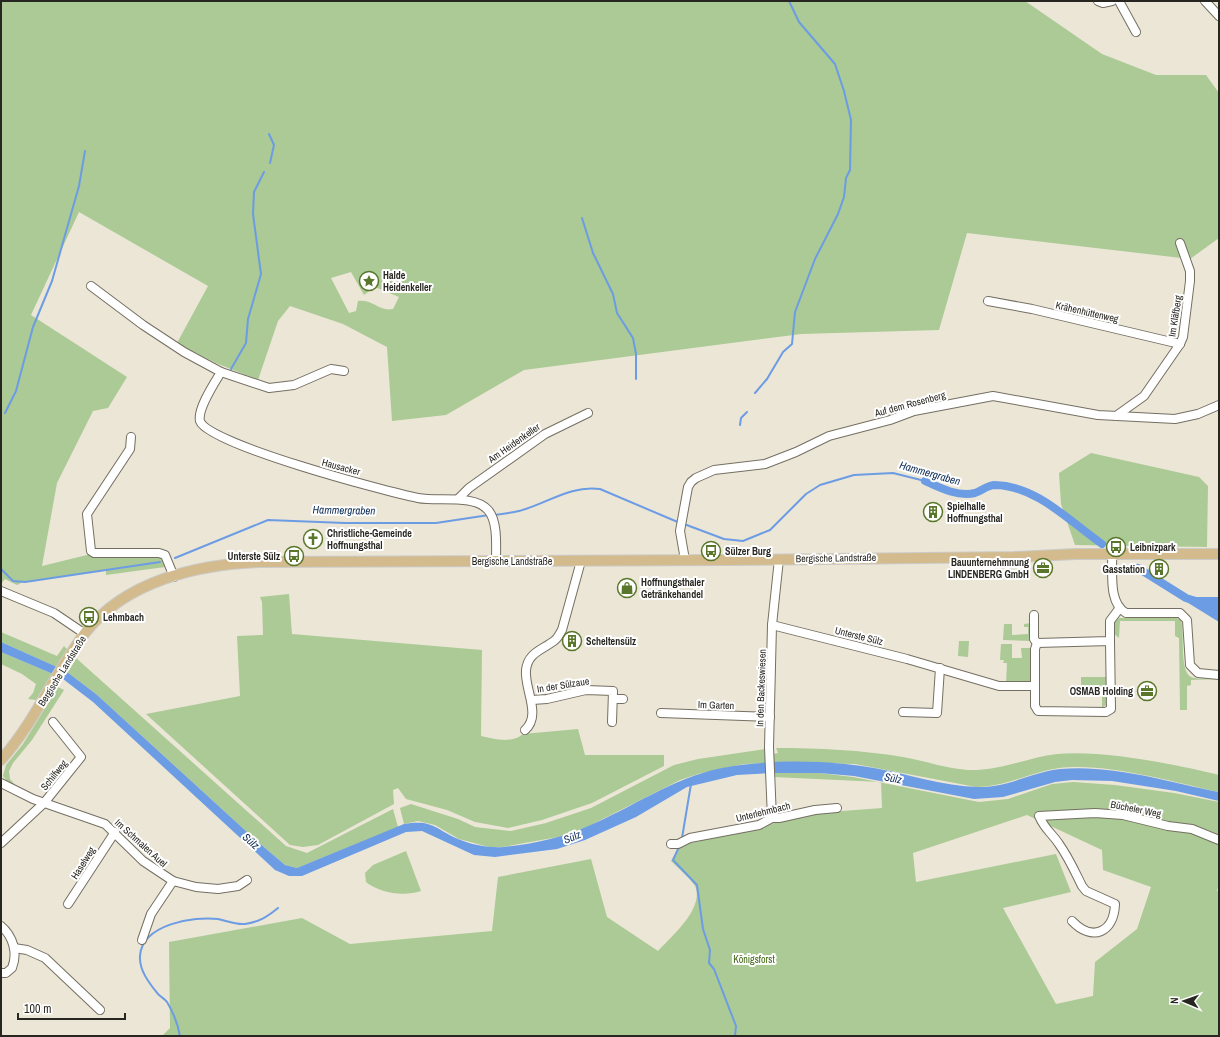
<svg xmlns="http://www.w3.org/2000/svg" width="1220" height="1037" viewBox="0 0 1220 1037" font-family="'Archivo Narrow',sans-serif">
  <rect width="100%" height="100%" fill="#ece6d7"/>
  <g fill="#abca95" fill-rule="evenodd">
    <path d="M1,1H1025L1102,54L1156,75H1206L1219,93V238L1190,259L967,233L939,330L801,334L524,370L446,415L392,421L387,347L343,324L290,306L278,321L258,380L216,363L177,343L208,286L79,212L31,315L127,377L108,408L93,411L57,483L42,566L87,555L111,554L161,556L165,567L106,575V570L23,582L17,585L5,579L1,584ZM351,272L364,295L375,287L399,297L393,309C379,312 373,299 358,301L356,311L349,313L331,278Z"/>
    <polygon points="1091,453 1199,477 1208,486 1207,547 1075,545 1061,504 1059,473"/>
    <path d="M289,594L292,634L482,650L481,736C494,739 511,744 523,734L578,729L585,755H664V766L592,803L542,820L508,828L475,822L447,810L406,799L398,788L393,790L394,804L318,845L303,847L290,845L146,714L240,696L237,636L263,635L262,602L260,597Z"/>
    <path d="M1119,618H1177L1181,620C1185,633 1179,671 1191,677C1199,681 1212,676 1219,679L1191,680V685L1187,686V710H1180L1179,638L1175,636V621H1120L1119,638L1113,633V624Z"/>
    <polygon points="1031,623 1031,641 1003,640 1004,624 1012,624 1012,635 1028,634 1028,627 1024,627 1024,624"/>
    <polygon points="1,632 57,656 64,646 67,649 57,667 1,642"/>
    <polygon points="959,641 969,641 968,657 958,656"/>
    <polygon points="1001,644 1012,644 1012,658 1022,658 1021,648 1031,648 1031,682 1006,684 1007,663 1003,663 1004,660 1000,660"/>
    <polygon points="1,652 53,674 36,700 28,699 33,693 36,684 22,674 1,664"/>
    <polygon points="76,658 286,846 307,853 393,809 398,827 297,868 285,865 258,842 96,694 67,672"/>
    <polygon points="1081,677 1107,677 1107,704 1102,708 1102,688 1085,688 1085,692 1081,692"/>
    <polygon points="58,687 64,690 32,740 13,763 9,771 10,779 15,785 8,782 3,776 6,765 23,744"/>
    <path d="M776,748C819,748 861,750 903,757C927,761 952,771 977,770C1005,769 1030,757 1057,754C1103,750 1174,764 1219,775V792C1174,782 1105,762 1059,768C1031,772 1005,787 976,787L855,764L773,762V754L778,753Z"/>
    <polygon points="766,749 767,763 744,764 698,774 680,780 587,827 558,837 503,847 489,847 459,839 435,825 418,821 404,824 400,808 411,804 458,819 475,827 511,831 546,823 591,808 674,765 698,759"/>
    <path d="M773,773H819L853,777L979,802L1008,799L1052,784L1073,782L1115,785L1174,793L1219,802V884L1217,891L1219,892V1036H162L170,1028L169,942L302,918L350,944L492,931L498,877L591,859L607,917L658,951C671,937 705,908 695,886C691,879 677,867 671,861L678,849L687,844L816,813L882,808L881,782L773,777ZM1027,815L1102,850L1103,870L1151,887L1137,929L1095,962L1093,996L1056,1004L1003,908L1071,892L1056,854L916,882L913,853Z"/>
    <path d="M406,851L421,891C403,897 380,893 366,882L365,873L373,865Z"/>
  </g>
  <g fill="#6c9ce4">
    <polygon points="1188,597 1219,597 1219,622 1185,601"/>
    <polygon points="1,642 57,667 53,674 1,652"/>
    <path d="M67,672L96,694L258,842L285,865L297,868L404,824C433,819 435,829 458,839C472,845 489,848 504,847C532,844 561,838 586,827C632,808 672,778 722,768C768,759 827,760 874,768C908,774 943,786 978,787C1007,788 1032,772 1060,769C1111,764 1169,782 1219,792V801L1176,791L1112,781L1072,780L1055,782L1003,797L974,799L854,776L819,773H773L737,775L687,787L636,817L585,840L557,849L495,857L474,855L422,831L406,832L302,876H289L275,870L93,702L63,679Z"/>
  </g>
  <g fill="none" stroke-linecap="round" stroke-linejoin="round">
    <g stroke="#6c9ce4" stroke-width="2">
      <polyline points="269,134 274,145 270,163"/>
      <polyline points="582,218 593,253 613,294 617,313 633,338 636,354 636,379"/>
      <polyline points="231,369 246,343 248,319 261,274 253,214 254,192 264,172"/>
      <polyline points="755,393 767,379 783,352 792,344 795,312 815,259 838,214 844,197 846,178 850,170 851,120 844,91 835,64 799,22 789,1"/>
      <polyline points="5,413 16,391 33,327 52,281 79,186 85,151"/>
      <polyline points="740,425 741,418 747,412"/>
      <path d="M494,515C502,514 511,513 519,511C547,504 569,485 600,489L680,523"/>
      <polyline points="684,524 724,539 743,541 770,530 806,494 820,485 854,475 893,473 925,481"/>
      <polyline points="175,558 268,520 345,523 436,523 489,515"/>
      <polyline points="1,569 13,581 25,582 160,562"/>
      <polyline points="682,838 691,784"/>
      <polyline points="679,847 673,860 697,885 703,929 710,950 709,963 714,969 736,1026 735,1036"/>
      <path d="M180,1036C178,1025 173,1012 167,1002C165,999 161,997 158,994C149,983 139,970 140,956C142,924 194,916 218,919C227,921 236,925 245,924C259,922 267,917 278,908"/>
    </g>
    <g stroke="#6c9ce4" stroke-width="8">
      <path d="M925,481C940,488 958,497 975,493C982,491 987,485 995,485C1037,486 1069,521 1102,544"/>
      <polyline points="1138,568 1186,598 1196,601"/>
    </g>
    <g stroke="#746f62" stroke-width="10">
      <g id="minor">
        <polyline points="1098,1 1103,3 1112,1"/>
        <polyline points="1119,1 1136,32"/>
        <polyline points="1205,1 1219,16"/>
        <path d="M91,286L143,325L184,352L221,372C215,382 197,409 200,421C207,444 388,492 418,498C438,502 474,494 488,510C498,521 496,546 496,560"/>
        <polyline points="988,301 1032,309 1180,344"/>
        <polyline points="221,372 269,388 294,385 331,369 344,371"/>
        <polyline points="1116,416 1144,396 1180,344 1183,337 1190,281 1190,271 1180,243"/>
        <polyline points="131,437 130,449 87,514 91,551 94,553 159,553 165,555 174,577"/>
        <polyline points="458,499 469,488 545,434 588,413"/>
        <path d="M1112,554C1113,573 1108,603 1126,613H1180L1187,620L1190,665L1198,673L1219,675"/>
        <polyline points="685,560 680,531 688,487 691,482 696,478 714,470 765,464 796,452 829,436 890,420 914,411 993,396 1098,415 1175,419 1198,414 1219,405"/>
        <polyline points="1,591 54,613 85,634"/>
        <polyline points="1034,615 1034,639 1037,643"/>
        <polyline points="772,625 907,659 999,686 1035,686"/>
        <polyline points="1110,641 1111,709 1106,712 1038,711 1035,706 1035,649 1037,643 1110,641 1110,621 1119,609"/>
        <polyline points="613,699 623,699"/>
        <polyline points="532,700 547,699 586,690 613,691 612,722"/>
        <polyline points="903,712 937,713 940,668"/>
        <polyline points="661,713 770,717"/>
        <path d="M525,730C542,715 524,689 526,670C528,652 543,650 555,640C558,638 560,633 562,630L581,561"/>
        <polyline points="1,783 33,799 105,824 143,861 173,881 196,887 218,889 238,886 247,880"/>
        <polyline points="772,818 769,747 772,625 779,559"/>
        <polyline points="1,843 44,803 81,757 53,722"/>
        <polyline points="671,844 678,844 690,838 759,825 772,818 779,818 815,810 837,808"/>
        <polyline points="68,904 115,832"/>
        <path d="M1072,921C1092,942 1114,933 1115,904L1086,891L1082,886C1075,872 1069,858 1059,844C1052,833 1045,830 1039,816L1095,813L1123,815L1168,826L1192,829L1219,840"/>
        <path d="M1,926C13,936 18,953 12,968L6,973H1"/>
        <polyline points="142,940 151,914 173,881"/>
        <polyline points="14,948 27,950 45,958 100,1010"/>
      </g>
    </g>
    <g stroke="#cbcbc9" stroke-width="12">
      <path id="major" d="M1,760C35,722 54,674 85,633C125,581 198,564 260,562L729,560L1014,557L1076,554H1219"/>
    </g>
    <use href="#minor" stroke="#fff" stroke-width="8"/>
    <use href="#major" stroke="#d3bb8d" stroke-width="10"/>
  </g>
  <defs>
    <g id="sight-ring" transform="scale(1)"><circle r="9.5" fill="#fff" stroke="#59762a" stroke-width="1.5"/><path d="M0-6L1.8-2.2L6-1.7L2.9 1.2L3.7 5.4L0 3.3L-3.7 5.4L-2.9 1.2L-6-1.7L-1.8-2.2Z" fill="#59762a"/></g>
    <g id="building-ring" transform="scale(1)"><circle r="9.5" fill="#fff" stroke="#59762a" stroke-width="1.5"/><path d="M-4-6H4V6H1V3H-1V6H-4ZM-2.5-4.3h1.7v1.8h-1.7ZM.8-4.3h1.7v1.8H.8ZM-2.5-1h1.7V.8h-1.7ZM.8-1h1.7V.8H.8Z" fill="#59762a"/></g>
    <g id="church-ring" transform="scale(1)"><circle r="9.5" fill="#fff" stroke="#59762a" stroke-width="1.5"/><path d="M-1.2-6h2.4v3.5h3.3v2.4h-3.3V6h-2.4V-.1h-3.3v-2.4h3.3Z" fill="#59762a"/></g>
    <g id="bus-ring" transform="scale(1)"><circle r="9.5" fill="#fff" stroke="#59762a" stroke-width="1.5"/><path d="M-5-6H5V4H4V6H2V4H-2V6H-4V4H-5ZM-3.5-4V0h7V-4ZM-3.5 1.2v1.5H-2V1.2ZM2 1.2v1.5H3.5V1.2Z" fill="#59762a"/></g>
    <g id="office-ring" transform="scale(1)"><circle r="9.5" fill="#fff" stroke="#59762a" stroke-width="1.5"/><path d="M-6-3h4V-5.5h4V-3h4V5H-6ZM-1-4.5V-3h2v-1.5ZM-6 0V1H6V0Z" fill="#59762a"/></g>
    <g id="shop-ring" transform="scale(1)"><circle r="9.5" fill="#fff" stroke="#59762a" stroke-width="1.5"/><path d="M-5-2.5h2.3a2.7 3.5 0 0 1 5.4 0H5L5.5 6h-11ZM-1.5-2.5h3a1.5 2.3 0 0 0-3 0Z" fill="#59762a"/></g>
  </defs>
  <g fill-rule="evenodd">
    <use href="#sight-ring" x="369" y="281"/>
    <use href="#building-ring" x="933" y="512"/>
    <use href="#church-ring" x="313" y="539"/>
    <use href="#bus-ring" x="1116" y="547"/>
    <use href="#bus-ring" x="711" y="551"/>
    <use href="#bus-ring" x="294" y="556"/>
    <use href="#office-ring" x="1043" y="568"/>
    <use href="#building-ring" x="1159" y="569"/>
    <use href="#shop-ring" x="627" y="588"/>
    <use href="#bus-ring" x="89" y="617"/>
    <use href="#building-ring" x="572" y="641"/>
    <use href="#office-ring" x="1147" y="691"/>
  </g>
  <g text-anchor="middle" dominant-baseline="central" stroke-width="4" stroke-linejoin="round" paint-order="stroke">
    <g font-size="10" font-weight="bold" fill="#282620" stroke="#fff" text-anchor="start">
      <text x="383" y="275">Halde<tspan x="383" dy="12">Heidenkeller</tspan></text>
      <text x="947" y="506">Spielhalle<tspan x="947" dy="12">Hoffnungsthal</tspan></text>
      <text x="327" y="533">Christliche-Gemeinde<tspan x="327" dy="12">Hoffnungsthal</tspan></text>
      <text x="1130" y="547">Leibnizpark</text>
      <text x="725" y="551">Sülzer Burg</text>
      <text x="280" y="556" text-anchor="end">Unterste Sülz</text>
      <text x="1029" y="562" text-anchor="end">Bauunternehmnung<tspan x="1029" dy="12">LINDENBERG GmbH</tspan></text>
      <text x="1145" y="569" text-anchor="end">Gasstation</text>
      <text x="641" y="582">Hoffnungsthaler<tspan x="641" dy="12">Getränkehandel</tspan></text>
      <text x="103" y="617">Lehmbach</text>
      <text x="586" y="641">Scheltensülz</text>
      <text x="1133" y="691" text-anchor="end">OSMAB Holding</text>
    </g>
    <g font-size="10" fill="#282620" stroke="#fff">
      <text transform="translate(1087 312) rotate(13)">Krähenhüttenweg</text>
      <text transform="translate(1175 316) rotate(-81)">Im Kläfberg</text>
      <text transform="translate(910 404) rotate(-15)">Auf dem Rosenberg</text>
      <text transform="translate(514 443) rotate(-35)">Am Heidenkeller</text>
      <text transform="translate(341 467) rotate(15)">Hausacker</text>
      <text transform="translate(836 558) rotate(-1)">Bergische Landstraße</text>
      <text x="512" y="561">Bergische Landstraße</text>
      <text transform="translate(859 636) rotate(14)">Unterste Sülz</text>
      <text transform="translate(62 671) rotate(-58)">Bergische Landstraße</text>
      <text transform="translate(563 685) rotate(-9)">In der Sülzaue</text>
      <text transform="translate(761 688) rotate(-88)">In den Backeswiesen</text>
      <text transform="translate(716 705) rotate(2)">Im Garten</text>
      <text transform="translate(54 775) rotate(-51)">Schilfweg</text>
      <text transform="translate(1136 809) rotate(11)">Bücheler Weg</text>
      <text transform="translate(763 812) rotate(-14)">Unterlehmbach</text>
      <text transform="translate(141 843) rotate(42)">Im Schmalen Auel</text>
      <text transform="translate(83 863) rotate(-58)">Haselweg</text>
    </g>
    <g font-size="10" fill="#3b630d" stroke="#fff">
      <text x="754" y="959">Königsforst</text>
    </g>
    <g font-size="11" font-style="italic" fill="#0b2b57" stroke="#fff">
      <text transform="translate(930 473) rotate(16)">Hammergraben</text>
      <text transform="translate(344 510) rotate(1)">Hammergraben</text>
      <text transform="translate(893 778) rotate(11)">Sülz</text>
      <text transform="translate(572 837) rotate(-23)">Sülz</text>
      <text transform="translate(251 841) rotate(43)">Sülz</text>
    </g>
  </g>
  <rect width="1220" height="1037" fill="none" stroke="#282620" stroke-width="4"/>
  <g transform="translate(1184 1001) rotate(272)" stroke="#ffffff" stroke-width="3" paint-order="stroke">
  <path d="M0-3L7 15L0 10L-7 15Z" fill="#282620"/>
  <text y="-6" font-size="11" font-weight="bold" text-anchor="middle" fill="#282620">N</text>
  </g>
  <path d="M18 1013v6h107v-6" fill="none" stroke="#282620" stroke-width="2"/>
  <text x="24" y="1013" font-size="12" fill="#282620" stroke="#ffffff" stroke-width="3" paint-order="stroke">100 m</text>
</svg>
